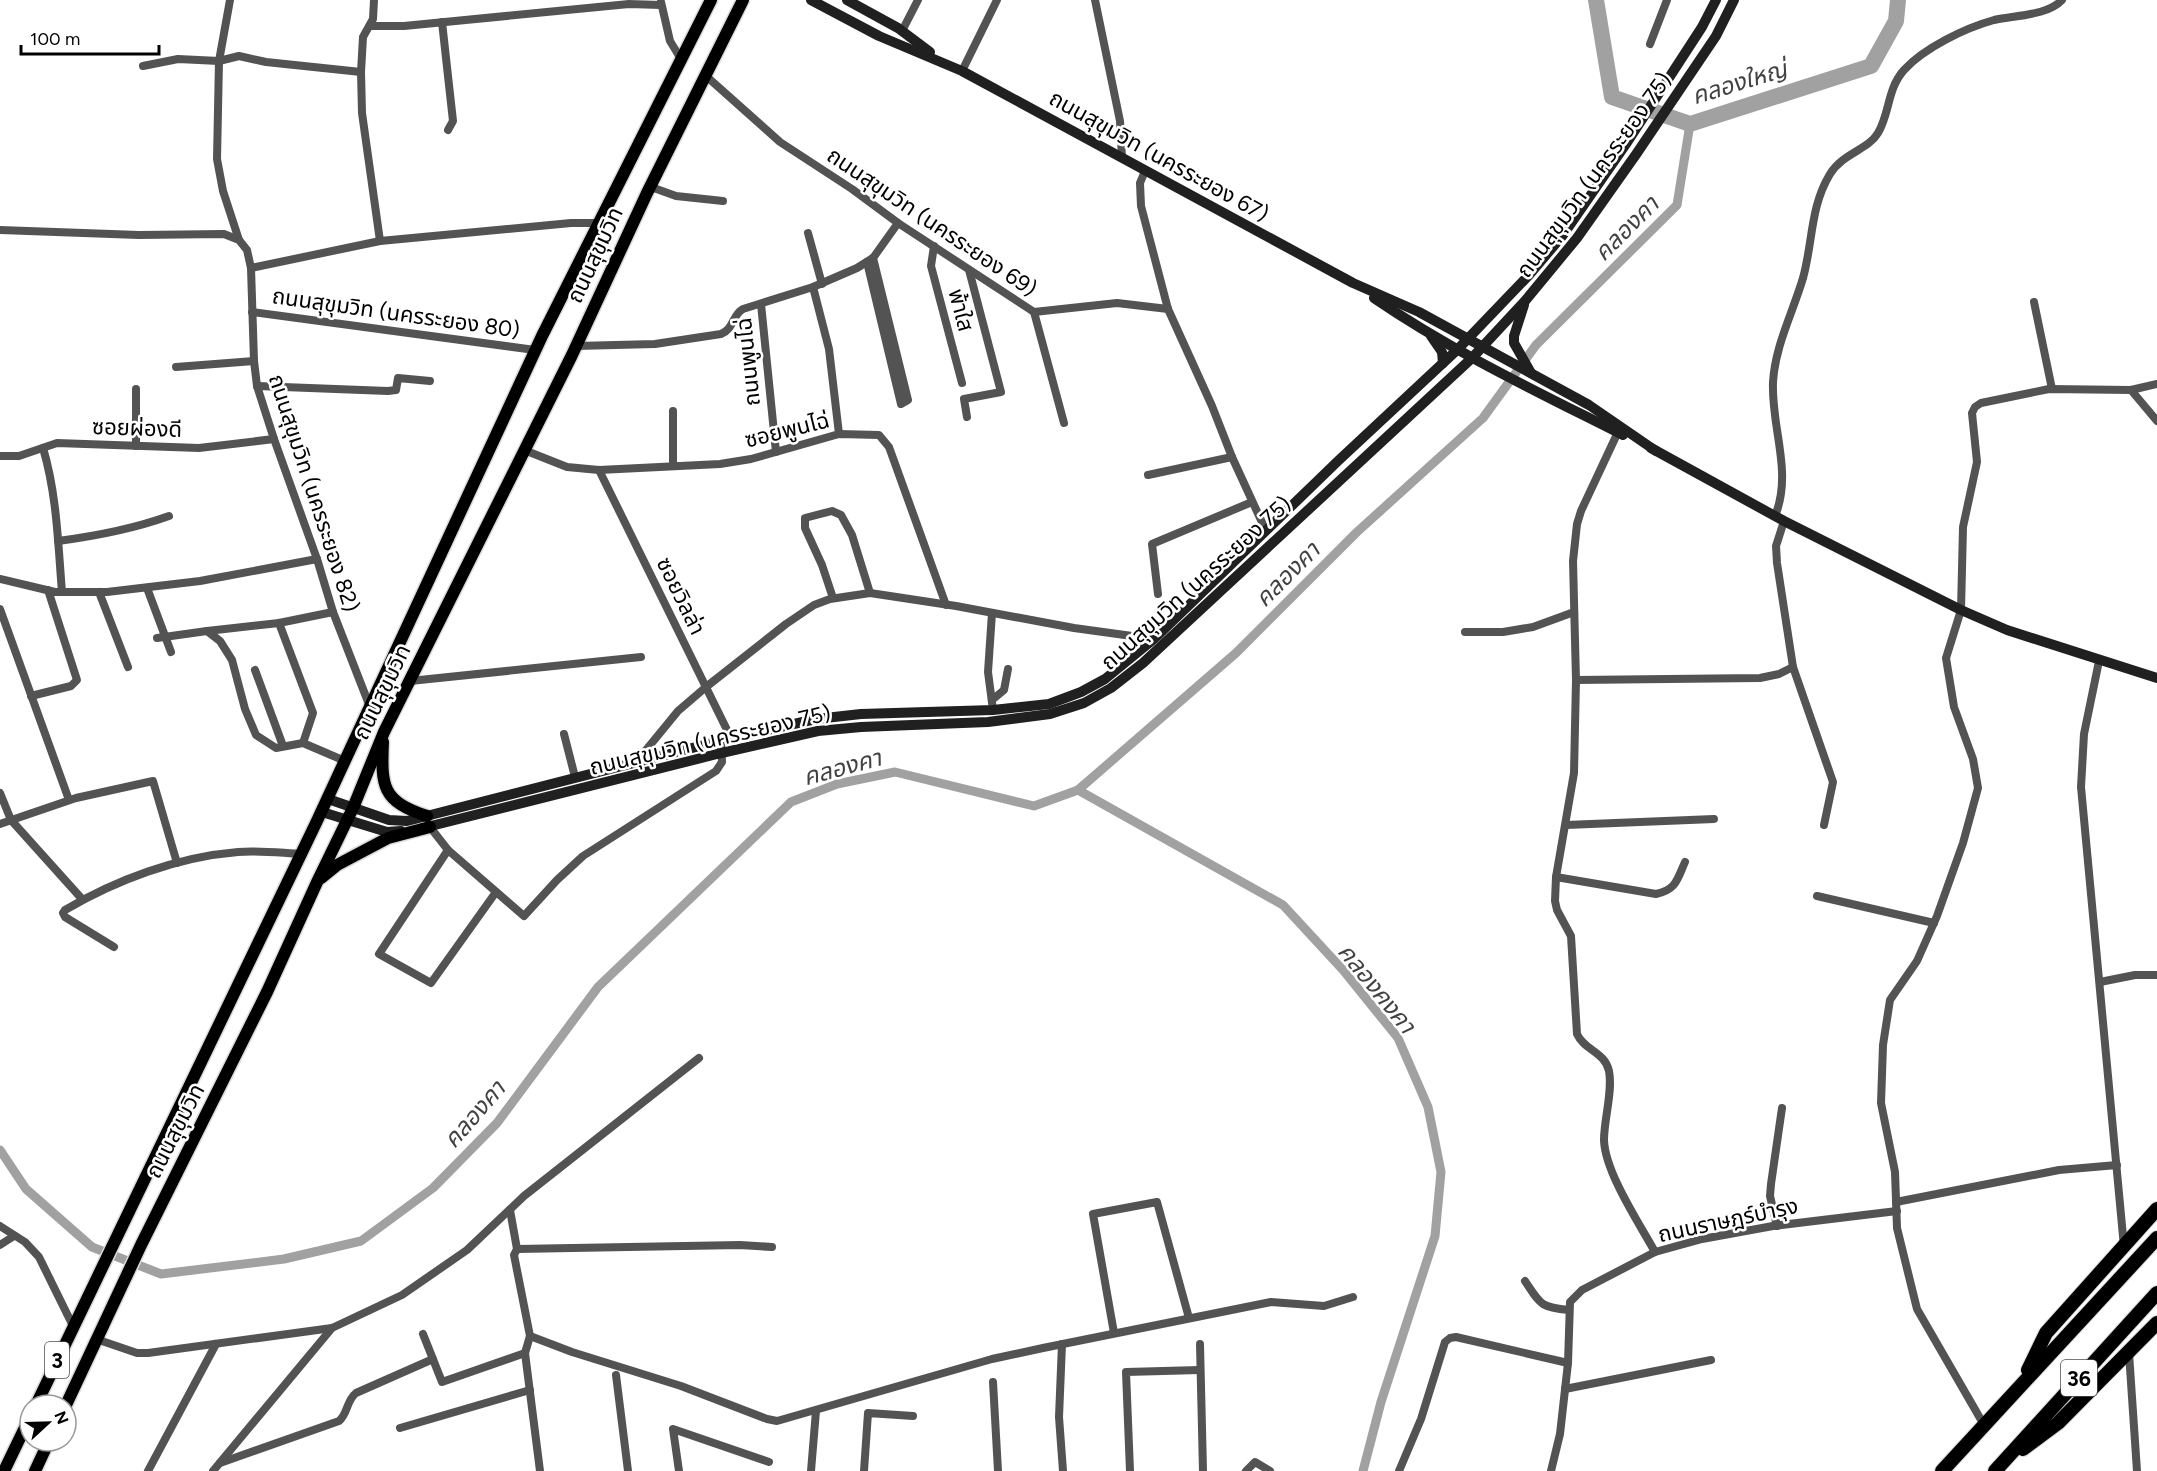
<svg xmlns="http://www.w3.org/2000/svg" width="2157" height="1471" viewBox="0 0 2157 1471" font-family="Figtree,'Noto Sans Thai',sans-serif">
  <rect width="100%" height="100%" fill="#fff"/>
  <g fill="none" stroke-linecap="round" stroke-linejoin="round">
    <g stroke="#a1a1a1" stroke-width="9">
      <polyline points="1078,790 1283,905 1343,970 1398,1038 1428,1107 1441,1172 1435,1236 1381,1402 1363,1471"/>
      <polyline points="0,1150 26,1189 92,1247 161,1274 284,1259 361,1241 433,1188 497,1123 598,987 791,802 837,784 895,772 1034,806 1078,790 1236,653 1357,532 1483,418 1536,345 1677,205 1690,124"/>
    </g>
    <polyline stroke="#a1a1a1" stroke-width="16" points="1596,0 1612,97 1690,124 1871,66 1896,21 1898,0"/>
    <g stroke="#dbdbdb" stroke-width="15">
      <g id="primary">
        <path d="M383,742C381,787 382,801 427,816"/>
        <polyline points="321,878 337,865 388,838 430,827"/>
        <polyline points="36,1405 316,823 542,336 711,0"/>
        <polyline points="66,1405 141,1245 267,992 318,880 353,808 384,732 572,355 647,193 743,0"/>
        <polyline points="4,1471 30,1417"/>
        <polyline points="35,1471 49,1441"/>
      </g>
    </g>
    <g stroke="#dbdbdb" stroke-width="16">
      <g id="highway">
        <polyline points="2028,1370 2046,1333 2157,1209"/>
        <polyline points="2023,1449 2058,1423 2157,1323"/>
        <polyline points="1942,1471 2157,1238"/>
        <polyline points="1995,1471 2157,1293"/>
      </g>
    </g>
    <g stroke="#535353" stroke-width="8">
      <polyline points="230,0 219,61 217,159 223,191 239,240"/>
      <polyline points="374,0 373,19 363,37 361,72 362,113 380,241"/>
      <polyline points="1095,0 1120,121 1122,158"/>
      <polyline points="661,2 670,41 681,59"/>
      <polyline points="442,22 453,121 448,130"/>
      <polyline points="370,26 404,26 629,4 661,5"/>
      <polyline points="902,31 918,0"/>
      <polyline points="1650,44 1667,0"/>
      <polyline points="143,66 178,59 219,61 239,56 266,62 361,72"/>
      <polyline points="962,71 997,0"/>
      <polyline points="706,76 780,142 852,189 898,223 1034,312 1117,303 1168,309"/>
      <polyline points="1145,171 1140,183 1141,206 1168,309 1212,406 1232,457 1266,531"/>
      <polyline points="651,187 676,196 723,201"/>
      <polyline points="0,230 139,235 224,234 239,240 247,250 251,268 254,361 257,386 274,439 317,559 333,612 370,707"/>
      <polyline points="808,233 822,284"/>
      <polyline points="934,246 931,266 962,383"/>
      <polyline points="867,262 901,404 908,400 873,258"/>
      <polyline points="251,268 380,241 571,223 598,223"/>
      <polyline points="813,287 829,349 839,434"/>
      <polyline points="2034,302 2052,389"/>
      <polyline points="761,304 776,452"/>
      <polyline points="252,312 535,350"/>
      <polyline points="1034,312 1064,423"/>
      <path d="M576,346L655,344L721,334C734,329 732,315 743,309L813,287L857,268L873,258L898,223"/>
      <polyline points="176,367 254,361"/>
      <polyline points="257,386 388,391 396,390 398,378 430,381"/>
      <polyline points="2131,390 2157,421"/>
      <polyline points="967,417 964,399 1001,392 969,270"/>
      <path d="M1618,432L1581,511L1577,524L1573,561L1576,680L1574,773L1556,877L1555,901L1557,910L1571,936L1577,1034C1584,1050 1605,1052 1609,1071C1613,1091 1604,1119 1604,1140C1605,1172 1639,1223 1655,1252"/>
      <polyline points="136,446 136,389"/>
      <path d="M43,448C57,495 58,544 62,592"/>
      <polyline points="524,450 567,467 599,470 720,464 751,459 839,434 879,435 889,447 946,605"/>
      <polyline points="0,456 19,456 57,443 199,448 274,439"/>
      <polyline points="673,466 673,411"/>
      <polyline points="599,470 731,738"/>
      <polyline points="1148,475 1232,457"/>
      <path d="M1775,516C1793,472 1771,428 1773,382C1775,346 1793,312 1803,278C1813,242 1810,207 1830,174C1843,153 1868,150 1878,133C1890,113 1887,89 1904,70C1924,48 1965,28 1994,20C2015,15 2047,16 2062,0"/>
      <polyline points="1784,521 1776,546 1777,563 1793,667 1833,782 1824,825"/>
      <path d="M58,541C96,536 133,529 169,516"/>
      <polyline points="0,579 55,592 107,592 200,581 317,559"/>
      <polyline points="147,588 171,652"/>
      <polyline points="99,592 128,667"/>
      <polyline points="1158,594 1152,544 1252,502"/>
      <polyline points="833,598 822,565 805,528 805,518 832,511 841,515 852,535 870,593"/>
      <polyline points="0,609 69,800"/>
      <polyline points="992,613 988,672 993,710"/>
      <polyline points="279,623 313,713 303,743"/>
      <polyline points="207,631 279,623 333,612"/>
      <polyline points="1465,632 1503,632 1533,627 1574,612"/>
      <polyline points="157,638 207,631 220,641 232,660 245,709 256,735 276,748 303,743 345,761"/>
      <polyline points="2099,661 2084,734 2081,787 2124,1247"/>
      <polyline points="255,670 283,746"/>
      <polyline points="1576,680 1760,678 1779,674 1793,667"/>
      <polyline points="410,681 641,657"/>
      <polyline points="31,696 71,686 77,680 48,590"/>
      <polyline points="992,700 1004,690 1008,669"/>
      <polyline points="564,734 575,777"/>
      <polyline points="637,761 678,711 706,687 786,624 814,605 830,599 870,593 956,606 1074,628 1154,639"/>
      <polyline points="0,793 11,820 82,899"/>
      <polyline points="0,824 76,798 153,781 177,863"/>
      <polyline points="1566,825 1714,819"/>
      <polyline points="430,827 448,850 524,916 557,880 583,856 716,771 722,762 721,740"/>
      <polyline points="448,850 379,954 431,983 496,892"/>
      <path d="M1556,877L1656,894C1676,890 1677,880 1685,862"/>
      <polyline points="1817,896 1934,923"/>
      <path d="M114,947L65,917L63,913L65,910C116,880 177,857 238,852C259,850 281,853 302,854"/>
      <polyline points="2100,982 2135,975 2157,975"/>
      <polyline points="1896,1202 2059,1170 2117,1165"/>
      <polyline points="510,1210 517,1249 514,1255 530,1336 525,1353 540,1471"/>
      <polyline points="0,1226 25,1242 39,1257 73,1326"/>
      <polyline points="1777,1226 1770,1196 1771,1184 1782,1108"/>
      <polyline points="0,1245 14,1236"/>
      <polyline points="517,1249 740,1245 772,1247"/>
      <path d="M1525,1281C1541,1305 1540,1307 1569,1310"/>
      <polyline points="1114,1333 1093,1214 1157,1202 1189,1318"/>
      <polyline points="423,1334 442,1382 525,1353"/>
      <polyline points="530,1336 572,1352 681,1386 767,1419 777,1421 992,1359 1043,1348 1271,1302 1324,1306 1353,1297"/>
      <polyline points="96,1339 137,1353 148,1353 332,1328 402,1295 467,1250 524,1196 699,1058"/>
      <polyline points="1062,1344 1059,1417 1063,1471"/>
      <polyline points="1200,1344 1203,1471"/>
      <polyline points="2129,1353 2137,1471"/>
      <polyline points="616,1375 628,1471"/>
      <polyline points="993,1382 998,1471"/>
      <polyline points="1565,1389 1711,1360"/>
      <polyline points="1984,1425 1917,1309 1897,1228 1895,1172 1881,1103 1883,1045 1890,1000 1917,961 1937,916 1963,843 1978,788 1973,759 1954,707 1946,658 1961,610 1963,527 1977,462 1972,413 1975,407 1981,403 2049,389 2131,390 2157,384"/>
      <polyline points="400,1428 530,1390"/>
      <path d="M220,1463L339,1421C348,1414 346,1401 356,1393L433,1359"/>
      <polyline points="148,1471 216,1344"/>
      <polyline points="213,1471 332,1328"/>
      <polyline points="679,1471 673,1429 769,1462"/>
      <polyline points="811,1471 816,1411"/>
      <polyline points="864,1471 868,1413 913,1416"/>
      <polyline points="1130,1471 1126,1372 1200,1370"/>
      <polyline points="1246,1471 1255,1462 1270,1471"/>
      <polyline points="1399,1471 1421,1419 1445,1342 1450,1338 1456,1337 1568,1363"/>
      <polyline points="1551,1471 1560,1434 1568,1363 1570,1302 1582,1290 1655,1252 1702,1239 1773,1226 1897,1211"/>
    </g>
    <g stroke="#202020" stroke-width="10">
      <polyline points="811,0 879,36 962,71 1353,283 1419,312 1589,405 1656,451"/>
      <polyline points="847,0 898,28 930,52"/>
      <path d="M1374,298C1453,352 1538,392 1623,435"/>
      <polyline points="1524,305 1514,336 1514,343 1531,373"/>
      <polyline points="1431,336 1442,352 1443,363"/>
      <polyline points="1651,448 1784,521 1961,610 2007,630 2157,678"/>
      <polyline points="328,799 389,820 407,821 731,738 816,719 861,714 993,710 1049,704 1081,692 1105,679 1154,639 1339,460 1458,349 1529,275 1563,235 1626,144 1702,27 1716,0"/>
      <polyline points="322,812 387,832 401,831"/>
      <polyline points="423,828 717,754 818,731 861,727 988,722 1050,714 1084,703 1111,688 1143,663 1472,358 1525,301 1577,238 1637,153 1716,36 1734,0"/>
    </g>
    <use href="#primary" stroke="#000" stroke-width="12"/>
    <use href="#highway" stroke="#000" stroke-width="14"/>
  </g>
  <g text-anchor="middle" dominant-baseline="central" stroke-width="5" stroke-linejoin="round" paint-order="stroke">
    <g fill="#fff" stroke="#4c4c4c" stroke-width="1.5">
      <rect x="45" y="1342" width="24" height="36" rx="4.5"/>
      <rect x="2061" y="1360" width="36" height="36" rx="4.5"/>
    </g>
    <g font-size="21" font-weight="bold" fill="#000">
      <text x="57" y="1360">3</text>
      <text x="2079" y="1378">36</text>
    </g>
    <g font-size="22" fill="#000" stroke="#fff">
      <text transform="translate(1159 156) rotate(29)">ถนนสุขุมวิท (นครระยอง 67)</text>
      <text transform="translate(1594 175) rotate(-54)">ถนนสุขุมวิท (นครระยอง 75)</text>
      <text transform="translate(932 222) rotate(34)">ถนนสุขุมวิท (นครระยอง 69)</text>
      <text transform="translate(595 255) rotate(-65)">ถนนสุขุมวิท</text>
      <text transform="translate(961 310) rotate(75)">พ้าใส</text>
      <text transform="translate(396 313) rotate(8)">ถนนสุขุมวิท (นครระยอง 80)</text>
      <text transform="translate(748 362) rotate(-96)">ถนนพูนไฉ่</text>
      <text transform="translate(137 428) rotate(2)">ซอยผ่องดี</text>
      <text transform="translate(787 430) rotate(-14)">ซอยพูนไฉ่</text>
      <text transform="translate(314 493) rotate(72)">ถนนสุขุมวิท (นครระยอง 82)</text>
      <text transform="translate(1196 583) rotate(-42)">ถนนสุขุมวิท (นครระยอง 75)</text>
      <text transform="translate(681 596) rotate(64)">ซอยวิลล่า</text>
      <text transform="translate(382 692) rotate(-64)">ถนนสุขุมวิท</text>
      <text transform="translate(710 740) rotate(-13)">ถนนสุขุมวิท (นครระยอง 75)</text>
      <text transform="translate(175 1131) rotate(-63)">ถนนสุขุมวิท</text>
      <text transform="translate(1728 1220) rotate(-12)">ถนนราษฎร์บำรุง</text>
    </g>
    <g font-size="24" font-style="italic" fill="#424242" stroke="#fff">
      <text transform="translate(1739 82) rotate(-17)">คลองใหญ่</text>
      <text transform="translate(1626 228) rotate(-45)">คลองคา</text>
      <text transform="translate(1287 574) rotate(-45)">คลองคา</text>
      <text transform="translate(842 767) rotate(-15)">คลองคา</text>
      <text transform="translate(1377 988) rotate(51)">คลองคงคา</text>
      <text transform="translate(474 1114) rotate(-49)">คลองคา</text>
    </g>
  </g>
  <g transform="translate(48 1423) rotate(68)"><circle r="28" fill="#ffffff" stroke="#999999" stroke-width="1.5"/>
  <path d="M0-4.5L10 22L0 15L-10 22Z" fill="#000000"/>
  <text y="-9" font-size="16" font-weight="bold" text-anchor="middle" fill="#000000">N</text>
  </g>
  <path d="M21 45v9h138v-9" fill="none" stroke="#000000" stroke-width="3"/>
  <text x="30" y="45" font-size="18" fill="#000000" stroke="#ffffff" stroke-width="4.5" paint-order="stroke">100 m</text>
</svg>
